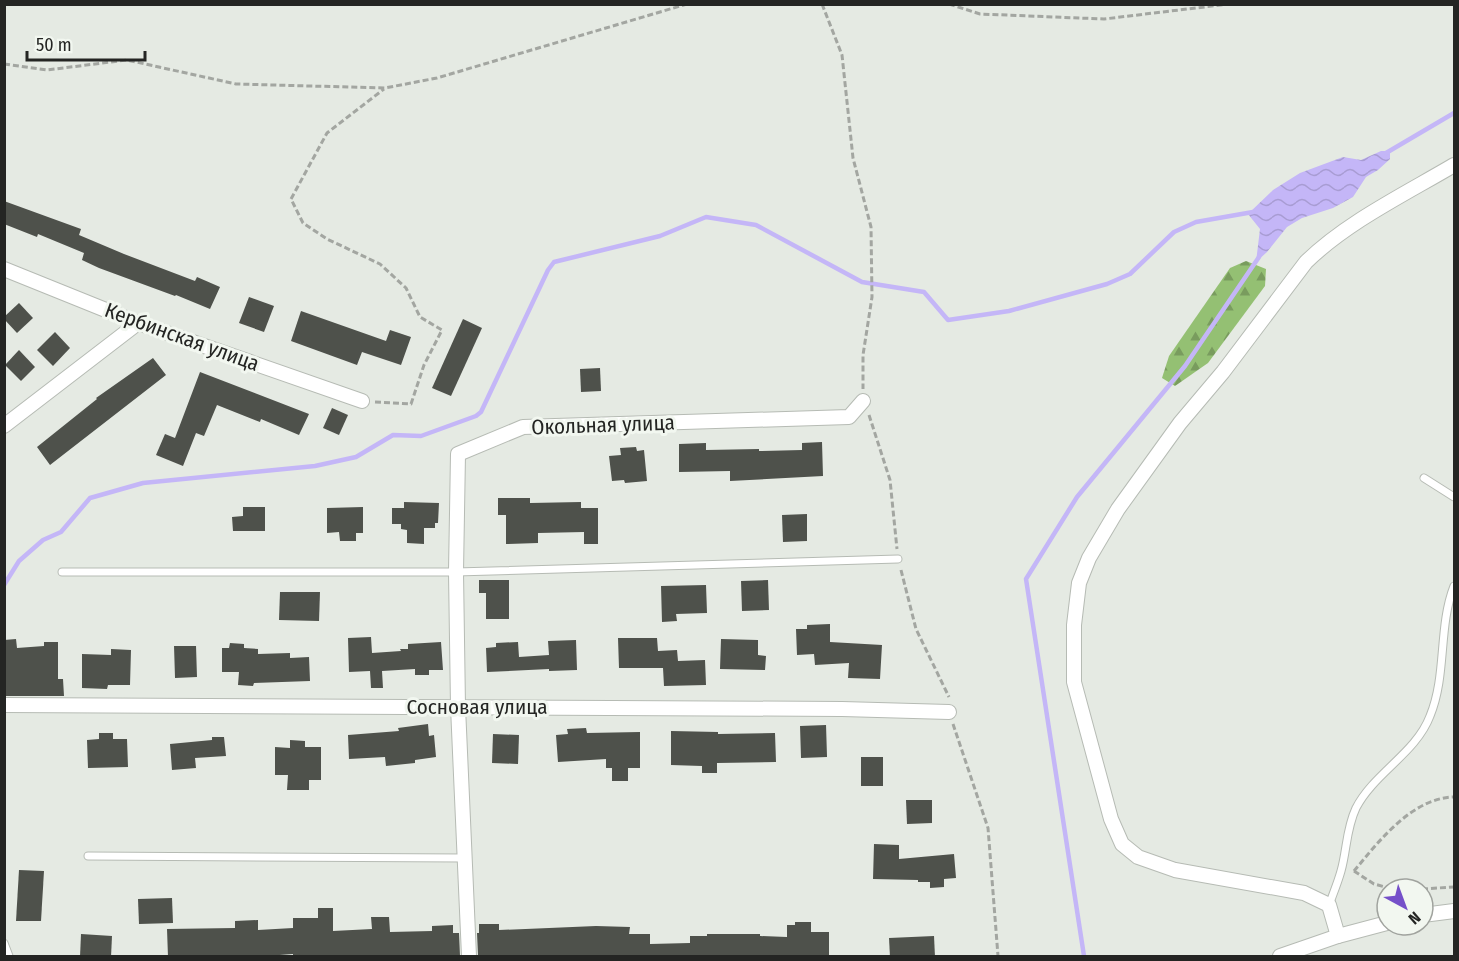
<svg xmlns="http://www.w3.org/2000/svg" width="1459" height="961" viewBox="0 0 1459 961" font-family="'Fira Sans Condensed',sans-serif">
  <defs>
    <pattern id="forest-firs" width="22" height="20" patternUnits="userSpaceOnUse" patternTransform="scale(1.5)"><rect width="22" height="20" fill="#94c073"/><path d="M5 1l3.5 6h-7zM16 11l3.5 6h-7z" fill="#799c5e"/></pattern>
    <pattern id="water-waves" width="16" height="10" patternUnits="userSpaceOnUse" patternTransform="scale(1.5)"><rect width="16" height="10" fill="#c4b6f7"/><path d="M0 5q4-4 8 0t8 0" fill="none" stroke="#a89cd3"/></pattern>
  </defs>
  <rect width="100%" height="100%" fill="#e5eae3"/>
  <polygon fill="url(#forest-firs)" points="1246,261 1266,269 1265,286 1208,363 1175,386 1162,378 1169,356 1230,268"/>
  <polygon fill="url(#water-waves)" points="1381,151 1390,151 1390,159 1378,170 1366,177 1353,197 1333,208 1302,218 1287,227 1267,252 1256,262 1260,229 1248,214 1273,190 1300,173 1343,157 1361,160"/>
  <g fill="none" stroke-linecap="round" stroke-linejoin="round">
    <g stroke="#c4b6f7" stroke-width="4.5">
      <polyline points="1386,153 1454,113"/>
      <polyline points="4,585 19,561 43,540 61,532 90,498 143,483 315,466 356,457 393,435 421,436 476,416 481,412 548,270 554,262 660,236 706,217 756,225 862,282 924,292 948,320 1009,311 1107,284 1130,274 1174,232 1196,222 1253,212"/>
      <polyline points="1084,956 1026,579 1077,497 1185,366 1259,257"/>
    </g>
  </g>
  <g fill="#4e514b">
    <polygon points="4,201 81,229 79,235 124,254 195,281 197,277 220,287 210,309 176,295 175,296 99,268 82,260 84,253 38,234 37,237 4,224"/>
    <polygon points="249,297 274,306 264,332 239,323"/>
    <polygon points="19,303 33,318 17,333 4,319 4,317"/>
    <polygon points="301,311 386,341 390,330 411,337 401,365 362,352 357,365 291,341"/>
    <polygon points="463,319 482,328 451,396 432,388"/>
    <polygon points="55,332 70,348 53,366 37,350"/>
    <polygon points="19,350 35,367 21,381 5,365"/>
    <polygon points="153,358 166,375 50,465 37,447 97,399 96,398"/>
    <polygon points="600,368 601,391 581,392 580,369"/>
    <polygon points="200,372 309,414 299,435 261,419 260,422 217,405 204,436 196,433 183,466 156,455 165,434 175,438"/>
    <polygon points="332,408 348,415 339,435 323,428"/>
    <polygon points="822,442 823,476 730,481 730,471 679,472 679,444 706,443 706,450 759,449 759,451 802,450 802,443"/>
    <polygon points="636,447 637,451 644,450 647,481 625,483 624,480 612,481 609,456 621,455 620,448"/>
    <polygon points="498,498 530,498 530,503 581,502 581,508 598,508 598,544 584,544 584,532 538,533 538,543 506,544 506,515 498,515"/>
    <polygon points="404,502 439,503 438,523 435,523 435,528 424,528 424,544 407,543 407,530 401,529 401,524 392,524 392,508 404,508"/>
    <polygon points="243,507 265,507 265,531 233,531 232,517 243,516"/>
    <polygon points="363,507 363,533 356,533 356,541 340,541 339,532 327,533 327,508"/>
    <polygon points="807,514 807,541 783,542 782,515"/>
    <polygon points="479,580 509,580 509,619 486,619 486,593 479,593"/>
    <polygon points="768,580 769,610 742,611 741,581"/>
    <polygon points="706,585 707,613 676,614 677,621 662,622 661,586"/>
    <polygon points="280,592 320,592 319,621 279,620"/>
    <polygon points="830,624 830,642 882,645 880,679 848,678 849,663 815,665 814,654 797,655 796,629 807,629 807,625"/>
    <polygon points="371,637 372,653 401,651 400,649 408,649 408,644 441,642 443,670 429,670 429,675 415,675 415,669 382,671 383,688 371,688 370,671 349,672 348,638"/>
    <polygon points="618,638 657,638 658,651 677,650 678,661 705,660 706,685 664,686 663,668 619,668"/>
    <polygon points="16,639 17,648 44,646 44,642 58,642 58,679 63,679 64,696 4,696 4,640"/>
    <polygon points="721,639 758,640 758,655 766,656 765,670 720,669"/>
    <polygon points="576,640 577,670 549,671 549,669 487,672 486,648 496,647 496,643 518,642 519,657 549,655 548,641"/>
    <polygon points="230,643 244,644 244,648 258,649 258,654 290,653 290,658 309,657 310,681 254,683 253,686 238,685 239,672 222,672 222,648 229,648"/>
    <polygon points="174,646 196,646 197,677 175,678"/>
    <polygon points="111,649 131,650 130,685 108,685 107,689 82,688 82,654 111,655"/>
    <polygon points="428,724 429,736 434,735 436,757 415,760 415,763 386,766 385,757 349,759 348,735 399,731 398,728"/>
    <polygon points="826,725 827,757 801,758 800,726"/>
    <polygon points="586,728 587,733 640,732 640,768 628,768 628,781 612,781 612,768 606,768 606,759 558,762 556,735 568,734 567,729"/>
    <polygon points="671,731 718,732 718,734 775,733 776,762 717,763 717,773 702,773 702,766 671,765"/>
    <polygon points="99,733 113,733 113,739 127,739 128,767 88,768 87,740 99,739"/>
    <polygon points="493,734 519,735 518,764 492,763"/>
    <polygon points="212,737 224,737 226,756 195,758 196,768 172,770 170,744 212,740"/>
    <polygon points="290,740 305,741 305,747 321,747 321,780 309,780 309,790 287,790 288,775 275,775 275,747 290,748"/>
    <rect x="861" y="757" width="22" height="29"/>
    <polygon points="906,800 932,800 932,823 907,824"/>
    <polygon points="874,844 899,845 899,859 954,854 956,878 944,879 944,887 930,888 930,882 918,882 918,880 873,879"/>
    <polygon points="19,870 44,871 41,921 16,921"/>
    <polygon points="172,898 173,923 139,924 138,899"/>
    <polygon points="318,908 333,908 333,931 372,929 371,917 389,917 390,932 432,931 432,926 453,925 453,933 459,933 460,956 293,957 293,954 266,956 168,957 167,929 235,928 235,921 258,920 258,930 293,928 293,918 318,918"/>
    <polygon points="795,922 811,922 811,932 829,932 829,957 480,957 478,955 477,933 479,933 479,924 499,924 499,930 596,926 630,927 629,934 650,934 650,944 690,943 690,936 707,936 707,934 760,934 760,936 787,937 787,925 795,925"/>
    <polygon points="81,934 112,936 111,957 80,957"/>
    <polygon points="934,936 935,957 890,957 889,938"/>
  </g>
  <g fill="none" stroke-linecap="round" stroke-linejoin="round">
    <g stroke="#b6bbb4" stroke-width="9">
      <g id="service">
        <polyline points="1424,478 1454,497"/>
        <polyline points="62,572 456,572 898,559"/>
        <polyline points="88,856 465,858"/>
        <path d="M1329,905C1333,894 1338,882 1341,871C1347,850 1346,829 1356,808C1374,773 1416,753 1430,716C1447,675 1438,627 1454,586"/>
        <polyline points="4,943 9,956"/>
      </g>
    </g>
    <g stroke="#b6bbb4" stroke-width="16">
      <g id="minor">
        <polyline points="4,269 138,323 362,401"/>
        <polyline points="4,426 138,323"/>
        <polyline points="4,705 842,709 949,712"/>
        <polyline points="1423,915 1454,911"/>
        <path d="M1338,936L1329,905L1304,893L1175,870L1138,857L1122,844L1111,819L1074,682V625L1079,583L1089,558L1118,509L1180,423L1223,372L1306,262C1347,222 1405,194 1454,165"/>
        <polyline points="469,956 458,707 456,572 458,454 523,427 849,417 863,401"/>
        <polyline points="1280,956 1338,936 1387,923"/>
      </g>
    </g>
    <g stroke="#a3a6a1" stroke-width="3" stroke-dasharray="6 3" stroke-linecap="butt">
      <polyline points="822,4 842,55 853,158 871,227 872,297 863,355 863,389"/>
      <polyline points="949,4 980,14 1104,19 1229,4"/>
      <polyline points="4,64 47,70 127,60 236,84 385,88 437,78 687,4"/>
      <polyline points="375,402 411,404 424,365 442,330 420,317 406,288 380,264 327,239 303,223 291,199 327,133 384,89"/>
      <polyline points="869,415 890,480 897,549"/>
      <polyline points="901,570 916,629 949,697"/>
      <polyline points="953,724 988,828 998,956"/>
      <path d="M1354,871C1379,841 1412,798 1454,797"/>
      <polyline points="1354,871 1374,884 1393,889"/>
      <polyline points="1422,889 1454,887"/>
    </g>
    <use href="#service" stroke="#fff" stroke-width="7"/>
    <use href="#minor" stroke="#fff" stroke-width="14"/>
  </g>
  <g text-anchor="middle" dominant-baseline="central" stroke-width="6" stroke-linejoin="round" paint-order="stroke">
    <g font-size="21" fill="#242523" stroke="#f2f7f0">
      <text transform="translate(182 337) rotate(20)">Кербинская улица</text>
      <text transform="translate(603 425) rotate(-2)">Окольная улица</text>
      <text x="477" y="707">Сосновая улица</text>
    </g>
  </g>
  <rect width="1459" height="961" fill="none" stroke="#242523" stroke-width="12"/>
  <g transform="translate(1405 907) rotate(139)"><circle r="28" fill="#f2f7f0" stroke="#a0a39e" stroke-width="1.5"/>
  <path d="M0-4.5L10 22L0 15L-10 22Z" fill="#7550c9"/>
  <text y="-9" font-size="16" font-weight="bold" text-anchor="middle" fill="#242523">N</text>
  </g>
  <path d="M27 51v9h118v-9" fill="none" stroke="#242523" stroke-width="3"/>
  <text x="36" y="51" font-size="18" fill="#242523" stroke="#f2f7f0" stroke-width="4.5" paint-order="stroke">50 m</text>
</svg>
